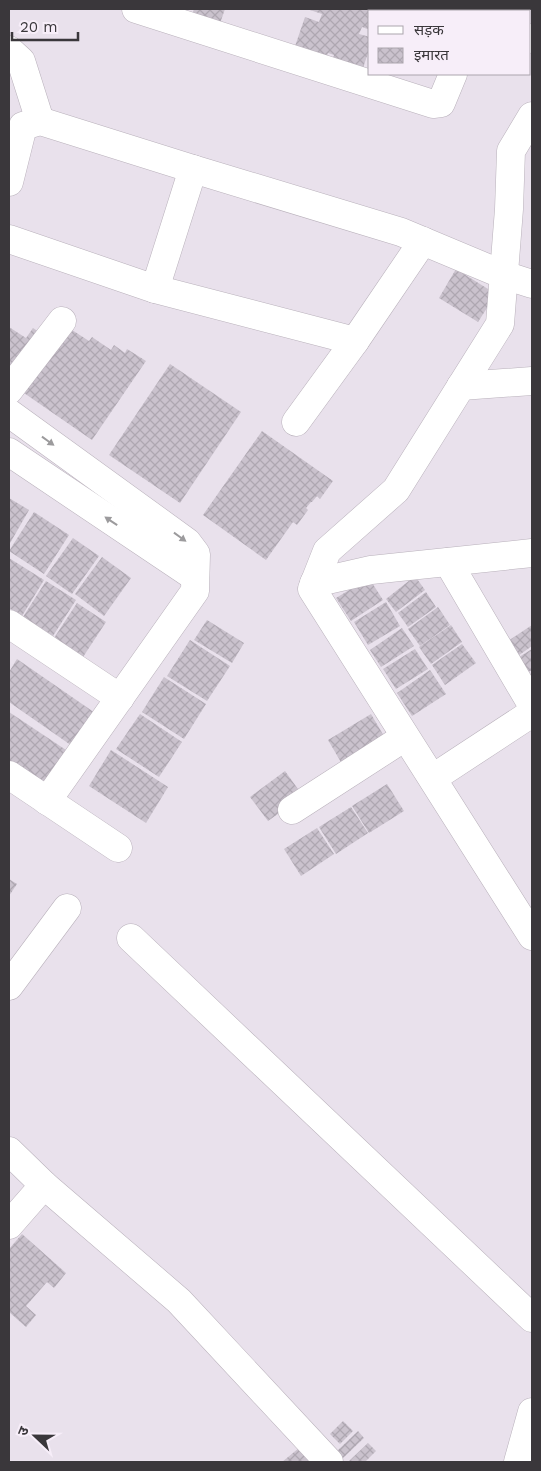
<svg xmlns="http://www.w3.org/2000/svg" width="541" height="1471" viewBox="0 0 541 1471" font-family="'Work Sans','Noto Sans Devanagari',sans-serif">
  <defs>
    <pattern id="building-cross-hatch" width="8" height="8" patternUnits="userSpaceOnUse" patternTransform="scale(1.25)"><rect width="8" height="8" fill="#cac2cd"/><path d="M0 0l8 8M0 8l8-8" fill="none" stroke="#aea7b1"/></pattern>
  </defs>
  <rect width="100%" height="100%" fill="#e9e1ec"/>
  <g fill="url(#building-cross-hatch)">
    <polygon points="194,9 225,9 217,32 189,22"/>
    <polygon points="307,9 383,9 382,11 370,11 370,30 362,27 359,34 370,37 370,47 361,74 331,64 334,55 328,53 325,62 293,52 305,17 319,22 322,14"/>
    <polygon points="456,269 496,294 478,322 439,298"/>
    <polygon points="9,327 26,338 33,328 39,332 9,377"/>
    <polygon points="69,328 89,341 92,337 111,350 114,345 125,353 127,349 146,361 92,440 24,393"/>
    <polygon points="170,364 241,412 180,503 109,455"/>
    <polygon points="262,431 333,481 320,499 317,496 312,502 311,502 306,508 308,510 297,525 293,522 266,560 203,515"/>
    <polygon points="9,498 29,510 9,545"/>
    <polygon points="34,512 69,535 44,574 9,551"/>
    <polygon points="73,538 99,556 72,594 46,576"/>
    <polygon points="102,557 131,578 104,616 75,594"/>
    <polygon points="9,558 44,580 22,616 9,608"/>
    <polygon points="415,576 425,590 396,612 386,599"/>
    <polygon points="369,578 383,600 351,621 336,598"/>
    <polygon points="46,581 76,600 53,636 23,617"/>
    <polygon points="426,592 436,607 408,627 398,613"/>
    <polygon points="386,602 400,626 368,645 354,622"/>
    <polygon points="77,603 106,622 83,657 54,638"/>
    <polygon points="438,607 450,625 420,646 408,629"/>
    <polygon points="207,620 244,643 232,663 194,640"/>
    <polygon points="451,625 462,642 431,664 419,647"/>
    <polygon points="532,625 532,646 515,658 505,643"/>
    <polygon points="402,628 414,646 381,667 370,650"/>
    <polygon points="190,640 230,666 207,701 167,676"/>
    <polygon points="462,644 476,663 445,685 432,665"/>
    <polygon points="415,649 428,669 396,689 383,669"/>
    <polygon points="532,649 532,670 525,674 516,659"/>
    <polygon points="17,659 98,715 75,748 9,702 9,672"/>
    <polygon points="430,670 446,694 412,716 397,693"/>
    <polygon points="164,677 206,704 184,739 142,712"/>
    <polygon points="9,712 72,754 47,792 9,766"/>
    <polygon points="140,714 182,742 159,777 116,749"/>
    <polygon points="371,714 388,743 345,769 328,740"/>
    <polygon points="111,750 168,787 146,823 89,786"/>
    <polygon points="285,771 303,796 268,821 250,797"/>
    <polygon points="387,784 404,811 369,833 352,806"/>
    <polygon points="351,807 368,833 336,854 319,827"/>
    <polygon points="317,828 334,854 301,876 284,849"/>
    <polygon points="9,879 17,884 9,896"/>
    <polygon points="22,1234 66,1273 54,1288 47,1282 26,1306 36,1315 26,1327 9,1312 9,1249"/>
    <polygon points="343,1421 353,1431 340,1444 330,1434"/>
    <polygon points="358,1431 364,1438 342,1459 336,1452"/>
    <polygon points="368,1443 376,1451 365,1462 348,1462"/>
    <polygon points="299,1448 310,1462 282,1462"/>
  </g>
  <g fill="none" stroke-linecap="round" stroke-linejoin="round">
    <g stroke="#b9b1bb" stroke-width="29">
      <g id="minor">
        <polyline points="136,9 433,104 441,103 453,74"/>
        <polyline points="443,9 450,11"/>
        <polyline points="530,38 532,39"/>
        <polyline points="9,50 21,61 40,121"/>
        <polyline points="532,116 511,151 509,209 500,324 396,490 327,551 312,589 532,936"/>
        <polyline points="9,182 23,126 40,121 193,169 401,232 504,275 532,284"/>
        <polyline points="9,239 155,289 355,341"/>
        <polyline points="155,289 193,169"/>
        <polyline points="461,386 532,381"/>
        <polyline points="9,390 62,321"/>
        <polyline points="9,413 187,542 196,554 195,591 47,801"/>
        <polyline points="296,422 355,341 423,241"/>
        <polyline points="9,452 195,577"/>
        <polyline points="448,562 532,705"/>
        <polyline points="314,583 371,570 532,553"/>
        <polyline points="9,624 120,698"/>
        <polyline points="9,775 118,848"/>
        <polyline points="433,778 532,713"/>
        <polyline points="292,810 405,737"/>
        <polyline points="131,938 532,1318"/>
        <polyline points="9,986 67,908"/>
        <polyline points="9,1151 44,1185 179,1301 329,1462"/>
        <polyline points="9,1225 44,1185"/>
        <polyline points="518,1462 532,1412"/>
      </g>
    </g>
    <use href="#minor" stroke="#fff" stroke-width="28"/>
  </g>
  <defs><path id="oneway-solid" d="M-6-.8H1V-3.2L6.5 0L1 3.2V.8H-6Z" transform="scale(1.25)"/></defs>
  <g fill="#9c9b9d">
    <use href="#oneway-solid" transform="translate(48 441) rotate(36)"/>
    <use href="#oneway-solid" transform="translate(111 521) rotate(-146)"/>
    <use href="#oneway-solid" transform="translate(180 537) rotate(36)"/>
  </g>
  <rect width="541" height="1471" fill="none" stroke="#3a373b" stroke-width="20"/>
  <rect x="368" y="10" width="162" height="65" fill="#f7eef9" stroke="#aba5ad"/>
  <rect x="378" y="26" width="25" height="8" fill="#ffffff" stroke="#aba5ad"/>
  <text x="414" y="35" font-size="15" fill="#3a373b">सड़क</text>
  <rect x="378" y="48" width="25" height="15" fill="url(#building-cross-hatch)" stroke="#aba5ad"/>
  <text x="414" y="60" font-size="15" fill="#3a373b">इमारत</text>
  <g transform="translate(35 1436) rotate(292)" stroke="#f7eef9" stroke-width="4" paint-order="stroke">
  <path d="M0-4L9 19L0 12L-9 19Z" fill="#3a373b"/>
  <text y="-8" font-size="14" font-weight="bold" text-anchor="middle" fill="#3a373b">उ</text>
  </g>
  <path d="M12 32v8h66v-8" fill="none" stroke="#3a373b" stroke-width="2.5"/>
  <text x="20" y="32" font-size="15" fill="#3a373b" stroke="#f7eef9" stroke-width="4" paint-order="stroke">20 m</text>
</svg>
